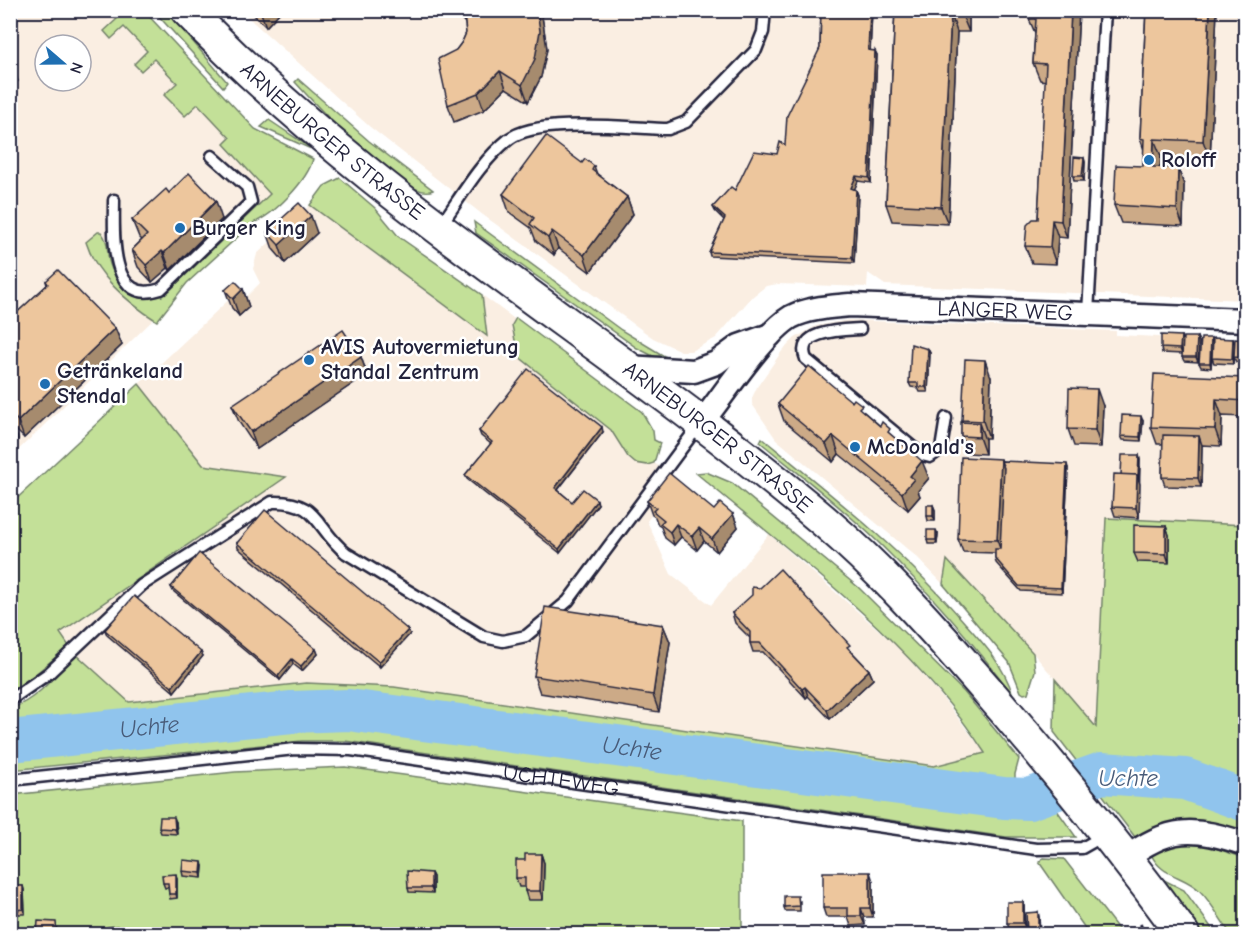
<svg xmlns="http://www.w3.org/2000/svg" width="1256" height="945" viewBox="0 0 1256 945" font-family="'Comic Neue',sans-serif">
  <rect width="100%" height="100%" fill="#fff"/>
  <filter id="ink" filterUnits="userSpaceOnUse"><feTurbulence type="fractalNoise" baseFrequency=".0167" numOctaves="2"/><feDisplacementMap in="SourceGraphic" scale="12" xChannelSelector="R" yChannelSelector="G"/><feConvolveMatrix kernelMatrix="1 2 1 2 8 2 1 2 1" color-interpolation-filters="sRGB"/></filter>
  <g filter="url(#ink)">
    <g fill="#faeee2" fill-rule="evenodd">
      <path d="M11,11H115L283,180L156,317L11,457ZM45,45H81V81H45Z"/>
      <polygon points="241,11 1245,11 1245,300 885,285 868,273 867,287 778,284 766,286 752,297 716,338 691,351 681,351 653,338 483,215 370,127"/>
      <polygon points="310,205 487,336 482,295 645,416 654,440 660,443 654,463 678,480 647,521 671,574 711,605 769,534 898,647 937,691 985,753 934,766 394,687 306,683 129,702 76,654 59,634 285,478 203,465 139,384 238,291 246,297 260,283 253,269 257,254"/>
      <polygon points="848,320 1116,331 1116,335 1245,341 1245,525 1106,518 1096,728 1033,653 947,561 943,584 918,558 776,439 752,404 752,398 757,387 782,351 795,338 816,326"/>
    </g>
    <g fill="#c3e098" stroke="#72816a" stroke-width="1.5">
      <path d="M109,11H144L255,129L313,159C307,181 274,215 253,223L187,283L157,321C128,303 96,275 86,242L98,232H101C110,243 106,252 110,264C118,289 143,305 167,293L270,194L224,144L230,138L198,104L185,116L164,95L177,83L154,59L141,71L134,64L147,51L124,27L111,39L104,31L117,19Z"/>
      <polygon points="154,11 167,11 227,82 223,87"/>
      <path d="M298,79L369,141L433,190C406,204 314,103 295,82Z"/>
      <polygon points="269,120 309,147 309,148 261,127"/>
      <polygon points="340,178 375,208 399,237 482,295 487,336 310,205 324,186"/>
      <polygon points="474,222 621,330 664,356 684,364 659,359 637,348 476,233"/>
      <polygon points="516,318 642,412 653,431 654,440 660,443 654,463 647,465 635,463 628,457 611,430 518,356 512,325"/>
      <polygon points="139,384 203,465 286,477 60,633 69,646 20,687 11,692 11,504"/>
      <path d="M762,438C833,496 905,553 965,623C985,645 1004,666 1013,695C972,641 927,590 879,543C842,507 800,475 760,442Z"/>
      <path d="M706,472L732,483L858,587L964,692L1019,759L1015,774V784L1037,782L1076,837H1006L345,741H302L11,770L10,709C37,700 57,674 76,654L129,702L306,683L394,687L934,766L985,753C912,640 797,558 696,473Z"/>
      <polygon points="1106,518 1245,525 1245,833 1135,837 1054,732 1055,679 1096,727"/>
      <polygon points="947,560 1033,653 1035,671 1028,693 1024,694 1021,692 1009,662 943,584"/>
      <polygon points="345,767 742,821 742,934 11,934 11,795 235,772"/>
      <path d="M1201,839L1209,846L1245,858V934H1231C1221,921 1212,903 1200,891C1184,875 1161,877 1151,854L1162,845Z"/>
      <polygon points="1043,858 1064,859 1122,934 1089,934 1039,862"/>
      <polygon points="1146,865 1162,879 1184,890 1216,934 1199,934"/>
    </g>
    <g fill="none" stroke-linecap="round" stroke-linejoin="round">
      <path stroke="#90c4ed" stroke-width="42" id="s1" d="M10,741L292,712L348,710L1004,798L1029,799L1102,773L1185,779L1246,801"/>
      <g stroke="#22223b" stroke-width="15">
        <g id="service">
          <path d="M114,200C114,231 108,307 161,289L251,202L247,187L212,156"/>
          <path d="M440,226C461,197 480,162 509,139C537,117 630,128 668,129L686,122L756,50L763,32L765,10"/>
          <polyline points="1088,313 1105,10"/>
          <path d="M860,329C844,330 794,330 806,359L922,455L930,457L941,449L946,418"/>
          <path d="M10,700L49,673L142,585L272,502C319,500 315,528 346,553L484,637L503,641L526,636L568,601L699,425"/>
          <path id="s2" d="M10,780L295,749L351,750L1036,849L1082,848L1105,835"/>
        </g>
      </g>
      <g stroke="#22223b" stroke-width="27">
        <g id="minor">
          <polyline points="627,367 694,371 716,363 739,346 770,335"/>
          <path id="s3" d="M702,422C723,396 764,333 791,317C808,308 831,307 850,305L1246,320"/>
          <path d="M1125,859C1169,825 1194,827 1246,844"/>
        </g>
      </g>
      <g stroke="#22223b" stroke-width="36">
        <g id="secondary">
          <path id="s4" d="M187,10C376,207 616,344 824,521C878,567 925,619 972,673C1046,757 1117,844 1183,934"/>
        </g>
      </g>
      <polyline stroke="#22223b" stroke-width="4" stroke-dasharray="4.5 4.5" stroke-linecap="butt" points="1140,924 1143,934"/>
      <use href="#service" stroke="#fff" stroke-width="10"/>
      <use href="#minor" stroke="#fff" stroke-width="22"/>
      <use href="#secondary" stroke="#fff" stroke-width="32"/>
    </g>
    <g fill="#ccaa87" stroke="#22223b" stroke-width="1.5">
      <polygon points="249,10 282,10 266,27"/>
      <polygon points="446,10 541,10 547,49 541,77 528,102 506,88 484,110 454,122 448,105 456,50 462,42 466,33 465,23 458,15"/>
      <polygon points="821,10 872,10 870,51 875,51 877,55 871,183 858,181 854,189 856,190 858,195 854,263 710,256 709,252 724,220 715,211 713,207 735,190 777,154 785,145 820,48"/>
      <polygon points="895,10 969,11 969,32 957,32 948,224 892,221 886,204"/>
      <polygon points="1079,10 1067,238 1058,237 1056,264 1032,263 1025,246 1038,219 1046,81 1040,80 1033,63 1035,33 1029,19"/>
      <polygon points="1146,10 1217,10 1210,159 1161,156 1160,167 1178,168 1184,185 1183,226 1121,223 1114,205 1143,166 1144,150 1140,138"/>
      <polygon points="1084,158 1085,162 1084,181 1074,181 1073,176"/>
      <polygon points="582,163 594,166 597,174 627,197 633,214 590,272 558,248 554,255 536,241 531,228 509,212 503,194"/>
      <polygon points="169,193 222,219 170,270 168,268 152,282 138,267 132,250 142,240 139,237 132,220"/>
      <polygon points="267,232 317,233 285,263 273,249"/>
      <polygon points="46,281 115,328 122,345 24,438 10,424 10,319 47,285"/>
      <polygon points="243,289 249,307 239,316 232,308 225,290"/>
      <polygon points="1181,336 1183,341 1182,354 1162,353 1161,348"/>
      <polygon points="1197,337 1199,342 1198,362 1184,361 1182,357"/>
      <polygon points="1211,338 1213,343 1211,368 1201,367 1199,363"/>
      <polygon points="1233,339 1235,344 1233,364 1214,363 1212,358"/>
      <polygon points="1245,340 1245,362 1236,362 1234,357"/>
      <polygon points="928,349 930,353 928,392 920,392 918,388 911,387 909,383"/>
      <polygon points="361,357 367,374 257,449 239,422 232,405"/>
      <polygon points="991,377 989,438 985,438 985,454 967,453 961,436 962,420"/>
      <polygon points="1245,378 1245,417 1222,416 1221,446 1202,445 1201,487 1165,486 1162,477 1163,444 1157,444 1151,427"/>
      <polygon points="778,404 864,412 892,436 929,478 918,491 920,496 908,510 839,454 833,462 784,421"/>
      <polygon points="1103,406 1101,447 1074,446 1068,429"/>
      <polygon points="1143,421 1141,441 1123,440 1121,436"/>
      <polygon points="479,431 603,432 558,490 572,502 598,504 560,553 467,479 465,475 491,444 481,436"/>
      <polygon points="1139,455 1140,460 1139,518 1115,516 1112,507 1121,475"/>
      <polygon points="1001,459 1001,461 1068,468 1062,593 1021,591 996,563 995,558 995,553 963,552 958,539"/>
      <polygon points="647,501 714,510 733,514 738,527 717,552 704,541 697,550 681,537 674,545 665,538 661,527 658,525 655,517 652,515"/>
      <polygon points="933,505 935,510 935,521 928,521 927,516"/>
      <polygon points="1166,526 1169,535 1169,563 1138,562 1134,553"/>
      <polygon points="938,534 937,544 928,544 927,540"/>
      <polygon points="237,543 410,634 380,667 238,548"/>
      <polygon points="171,587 316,649 318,654 302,671 293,664 280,680 173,591"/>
      <polygon points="732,613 853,653 869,670 873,679 830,719 808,696 806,698 763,652 753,652 750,643 750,638 735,623"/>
      <polygon points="663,625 670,642 659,712 540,693 534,676"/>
      <polygon points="105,630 203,656 174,692 107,635"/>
      <polygon points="176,822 177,834 161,833 159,828"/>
      <polygon points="541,854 544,863 543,900 528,900 525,891 525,887 519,887 516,878"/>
      <polygon points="203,866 202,878 183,876 182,871"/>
      <polygon points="431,873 433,877 433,893 409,892 408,888"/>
      <polygon points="177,879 177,898 170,899 169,894 168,887 165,888 163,883"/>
      <polygon points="873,881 873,917 864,917 865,925 851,926 848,917 826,917 823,908"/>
      <polygon points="10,886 23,886 24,890 25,914 18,914 16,908 10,908"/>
      <polygon points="800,901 800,911 785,911 784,907"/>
      <polygon points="1023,902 1024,906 1025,927 1009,928 1007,923"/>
      <polygon points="1038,912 1039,917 1040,934 1027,934 1027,932"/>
    </g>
    <g fill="#a68b6e" stroke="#22223b" stroke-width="1.5">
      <polygon points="260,10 282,10 266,27"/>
      <polygon points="537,10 541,10 547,49 541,77 528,102 522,85"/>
      <polygon points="870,10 872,10 870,55 868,50"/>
      <polygon points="962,10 969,10 969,32 962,15"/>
      <polygon points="1071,10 1079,10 1067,238 1061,221"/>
      <polygon points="1210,10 1217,10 1210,159 1203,141"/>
      <polygon points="951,14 957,32 948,224 941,207"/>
      <polygon points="875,51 877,55 871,183 869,178"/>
      <polygon points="500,71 506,88 484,110 478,93"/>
      <polygon points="16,76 18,81 10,87 10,81"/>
      <polygon points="1154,139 1161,156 1159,184 1153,167"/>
      <polygon points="1084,158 1085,162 1084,181 1082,176"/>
      <polygon points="1178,168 1184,185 1183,226 1177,209"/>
      <polygon points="856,176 858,181 853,193 851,188"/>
      <polygon points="856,190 858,195 854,263 852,258"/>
      <polygon points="627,197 633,214 590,272 584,255"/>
      <polygon points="216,201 222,219 170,270 164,253"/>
      <polygon points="311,216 317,233 285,263 279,245"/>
      <polygon points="1052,220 1058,237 1056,264 1050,247"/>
      <polygon points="552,231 558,248 554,255 548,238"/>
      <polygon points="162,251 168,268 152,282 146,265"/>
      <polygon points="243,289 249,307 239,316 233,299"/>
      <polygon points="115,328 122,345 24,438 18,421"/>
      <polygon points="1181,336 1183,341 1182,354 1180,349"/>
      <polygon points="1197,337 1199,342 1198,362 1196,357"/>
      <polygon points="1211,338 1213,343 1211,368 1210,363"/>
      <polygon points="1233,339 1235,344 1233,364 1232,359"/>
      <polygon points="928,349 930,353 928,392 926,387"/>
      <polygon points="361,357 367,374 257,449 251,432"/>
      <polygon points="985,360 991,377 989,438 983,421"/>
      <polygon points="1097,389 1103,406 1101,447 1095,430"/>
      <polygon points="1216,399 1222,416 1221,446 1215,429"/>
      <polygon points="1141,416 1143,421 1141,441 1140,437"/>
      <polygon points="979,423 985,440 985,454 979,437"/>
      <polygon points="602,427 603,432 556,492 555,488"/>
      <polygon points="15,430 18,439 10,446 10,434"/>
      <polygon points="833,436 839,454 833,462 826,444"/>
      <polygon points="1199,436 1202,445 1201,487 1198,478"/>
      <polygon points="1139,455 1140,460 1139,482 1138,477"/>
      <polygon points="1001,459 1005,472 1002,554 997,540"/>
      <polygon points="922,461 929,478 918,491 920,496 908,510 902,493 910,476"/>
      <polygon points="1067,464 1068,468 1062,593 1061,588"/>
      <polygon points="1137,475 1140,484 1139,518 1136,508"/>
      <polygon points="597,500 598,504 560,553 559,549"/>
      <polygon points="933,505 935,510 935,521 933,516"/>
      <polygon points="733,514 738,527 717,552 712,539"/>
      <polygon points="676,524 681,537 674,545 670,532"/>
      <polygon points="1166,526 1169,535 1169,563 1166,554"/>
      <polygon points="699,528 704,541 697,550 692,536"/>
      <polygon points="936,530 938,534 937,544 936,540"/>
      <polygon points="663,625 670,642 659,712 653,695"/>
      <polygon points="408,630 410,634 380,667 379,662"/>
      <polygon points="316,649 318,654 302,671 301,666"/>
      <polygon points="201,652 203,656 174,692 172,687"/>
      <polygon points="292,659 293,664 280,680 278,676"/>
      <polygon points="869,670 873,679 830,719 827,710"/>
      <polygon points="805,687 808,696 806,698 802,689"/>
      <polygon points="174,817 176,822 177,834 175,829"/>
      <polygon points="541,854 544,863 543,900 540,891"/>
      <polygon points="202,862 203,866 202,878 201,873"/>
      <polygon points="870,872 873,881 873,917 870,908"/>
      <polygon points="431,873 433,877 433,893 431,888"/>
      <polygon points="176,874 177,879 177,898 176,894"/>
      <polygon points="23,886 24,890 25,914 23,909"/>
      <polygon points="1023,902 1024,906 1025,927 1023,923"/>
      <polygon points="861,908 864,917 865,925 861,916"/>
      <polygon points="1038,912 1039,917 1040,934 1038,931"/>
    </g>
    <g fill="#edc69d" stroke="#22223b" stroke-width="1.5">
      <polygon points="462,10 537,10 540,31 535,59 522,85 500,71 478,93 448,105 438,59 456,50 462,42 466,33 464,13"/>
      <polygon points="821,10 870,10 868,50 875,51 869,178 856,176 851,188 856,190 852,258 709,252 725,218 713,207 731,187 735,190 754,151 777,154 780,142 785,145 787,116 820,48"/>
      <polygon points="895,10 962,10 962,15 951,14 941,207 886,204"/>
      <polygon points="1030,10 1071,10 1061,221 1052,220 1050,247 1025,246 1027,225 1033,219 1038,219 1046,64 1033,63 1036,19 1029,19"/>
      <polygon points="1146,10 1210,10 1203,141 1154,139 1153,167 1178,168 1177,209 1114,205 1116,165 1143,166 1144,139 1140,138"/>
      <polygon points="10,70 16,76 10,81"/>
      <polygon points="546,136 582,163 585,159 594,166 592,170 627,197 584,255 552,231 548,238 530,224 534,218 503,194"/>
      <polygon points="1074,157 1084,158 1082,176 1073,176"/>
      <polygon points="189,173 216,201 164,253 162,251 146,265 132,250 147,235 132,220 166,189 169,193"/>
      <polygon points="299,203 311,216 279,245 267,232"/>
      <polygon points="58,270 115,328 18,421 10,413 10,319 48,284 46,281"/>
      <polygon points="235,281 243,289 233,299 225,290"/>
      <polygon points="343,330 361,357 251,432 232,405"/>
      <polygon points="1161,335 1181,336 1180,349 1161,348"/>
      <polygon points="1183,337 1197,337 1196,357 1182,357"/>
      <polygon points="1201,338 1211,338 1210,363 1199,363"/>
      <polygon points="1213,338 1233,339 1232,359 1212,358"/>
      <polygon points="1235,339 1245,340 1245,358 1234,357"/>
      <polygon points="911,344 928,349 926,387 918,387 918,383 909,383"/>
      <polygon points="965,359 985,360 983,421 962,420"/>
      <polygon points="809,366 852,402 854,399 862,405 859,408 880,426 882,422 890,429 888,432 922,461 910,476 914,479 902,493 833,436 826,444 778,404"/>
      <polygon points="528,369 602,427 555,488 572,502 583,489 597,500 559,549 465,475 492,442 479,431"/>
      <polygon points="1154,374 1245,378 1245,401 1216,399 1215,429 1151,427"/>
      <polygon points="1069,388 1097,389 1095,430 1068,429"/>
      <polygon points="1122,415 1141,416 1140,437 1121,436"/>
      <polygon points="961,422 979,423 979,437 961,436"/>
      <polygon points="10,425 15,430 10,434"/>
      <polygon points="1163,435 1199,436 1198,478 1162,477"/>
      <polygon points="1122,455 1139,455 1138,477 1137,475 1121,475"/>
      <polygon points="961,457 1001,459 997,540 958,539"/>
      <polygon points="1001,461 1067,464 1061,588 1019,586 995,558 995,549 1000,549 1004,468"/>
      <polygon points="669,473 714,510 720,503 733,514 712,539 699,528 692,536 676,524 670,532 660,524 664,520 653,511 656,508 647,501"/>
      <polygon points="1114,474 1137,475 1136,508 1112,507"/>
      <rect x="927" y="505" width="6" height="11"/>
      <polygon points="265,510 408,630 379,662 237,543"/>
      <polygon points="1134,525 1166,526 1166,554 1134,553"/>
      <rect x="927" y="530" width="9" height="10"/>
      <polygon points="199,553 316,649 301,666 292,659 278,676 171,587"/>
      <polygon points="780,569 850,645 847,647 869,670 827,710 805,687 802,689 760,643 750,643 750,632 732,613 752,595 752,587 760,588"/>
      <polygon points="134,596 201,652 172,687 105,630"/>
      <polygon points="545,607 663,625 653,695 534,676"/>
      <polygon points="160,817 174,817 175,829 159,828"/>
      <polygon points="525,854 541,854 540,891 525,891 525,878 516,878 516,860 525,860"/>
      <polygon points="183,860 202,862 201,873 182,871"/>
      <polygon points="407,871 431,873 431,888 408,888"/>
      <polygon points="823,872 870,872 870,908 861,908 861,916 848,916 848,908 823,908"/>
      <polygon points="176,874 176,894 169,894 168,883 163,883 162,875"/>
      <polygon points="10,886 23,886 23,909 16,910 16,904 10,904"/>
      <polygon points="784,896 798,896 799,906 784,907"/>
      <rect x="1007" y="902" width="16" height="21"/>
      <polygon points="1038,912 1038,931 1027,932 1026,913"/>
      <polygon points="38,921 56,922 57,934 37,934"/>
      <polygon points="117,926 117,934 108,934 108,927"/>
      <rect x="798" y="931" width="29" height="3"/>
    </g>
  </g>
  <g fill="#1f6fb2" stroke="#fff" stroke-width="2">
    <circle cx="1149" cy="160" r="6"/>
    <circle cx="180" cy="228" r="6"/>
    <circle cx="309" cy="360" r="6"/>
    <circle cx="45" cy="384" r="6"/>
    <circle cx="855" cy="447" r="6"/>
  </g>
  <g text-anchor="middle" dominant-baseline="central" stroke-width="5" stroke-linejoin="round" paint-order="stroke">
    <g font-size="22" fill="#22223b" stroke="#fff">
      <text stroke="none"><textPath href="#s4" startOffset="196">ARNEBURGER STRASSE</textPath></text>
      <text stroke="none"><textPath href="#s3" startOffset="354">LANGER WEG</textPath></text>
      <text stroke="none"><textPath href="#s4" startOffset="682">ARNEBURGER STRASSE</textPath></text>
      <text stroke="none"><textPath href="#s2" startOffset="555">UCHTEWEG</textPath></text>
    </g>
    <g font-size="22" font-weight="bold" fill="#22223b" stroke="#fff" text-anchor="start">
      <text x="1161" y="160">Roloff</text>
      <text x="192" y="228">Burger King</text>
      <text x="321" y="347">AVIS Autovermietung<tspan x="321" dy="25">Standal Zentrum</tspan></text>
      <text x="57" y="371">Getränkeland<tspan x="57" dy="25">Stendal</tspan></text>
      <text x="867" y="447">McDonald's</text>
    </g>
    <g font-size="24" font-style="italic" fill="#485b79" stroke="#fff">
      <text stroke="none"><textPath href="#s1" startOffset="140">Uchte</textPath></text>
      <text stroke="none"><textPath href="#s1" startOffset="626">Uchte</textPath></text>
      <text x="1128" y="778">Uchte</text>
    </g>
  </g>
  <rect width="1256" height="945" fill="none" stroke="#fff" stroke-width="36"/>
  <rect x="18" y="18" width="1220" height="909" fill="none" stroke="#22223b" stroke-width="2" filter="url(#ink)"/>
  <g transform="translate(63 63) rotate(110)"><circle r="28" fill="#ffffff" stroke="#a7a7b1" stroke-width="1.5"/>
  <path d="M0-4.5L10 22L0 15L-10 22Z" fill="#1f6fb2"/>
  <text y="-9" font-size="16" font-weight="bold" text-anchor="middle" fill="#22223b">N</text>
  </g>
</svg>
